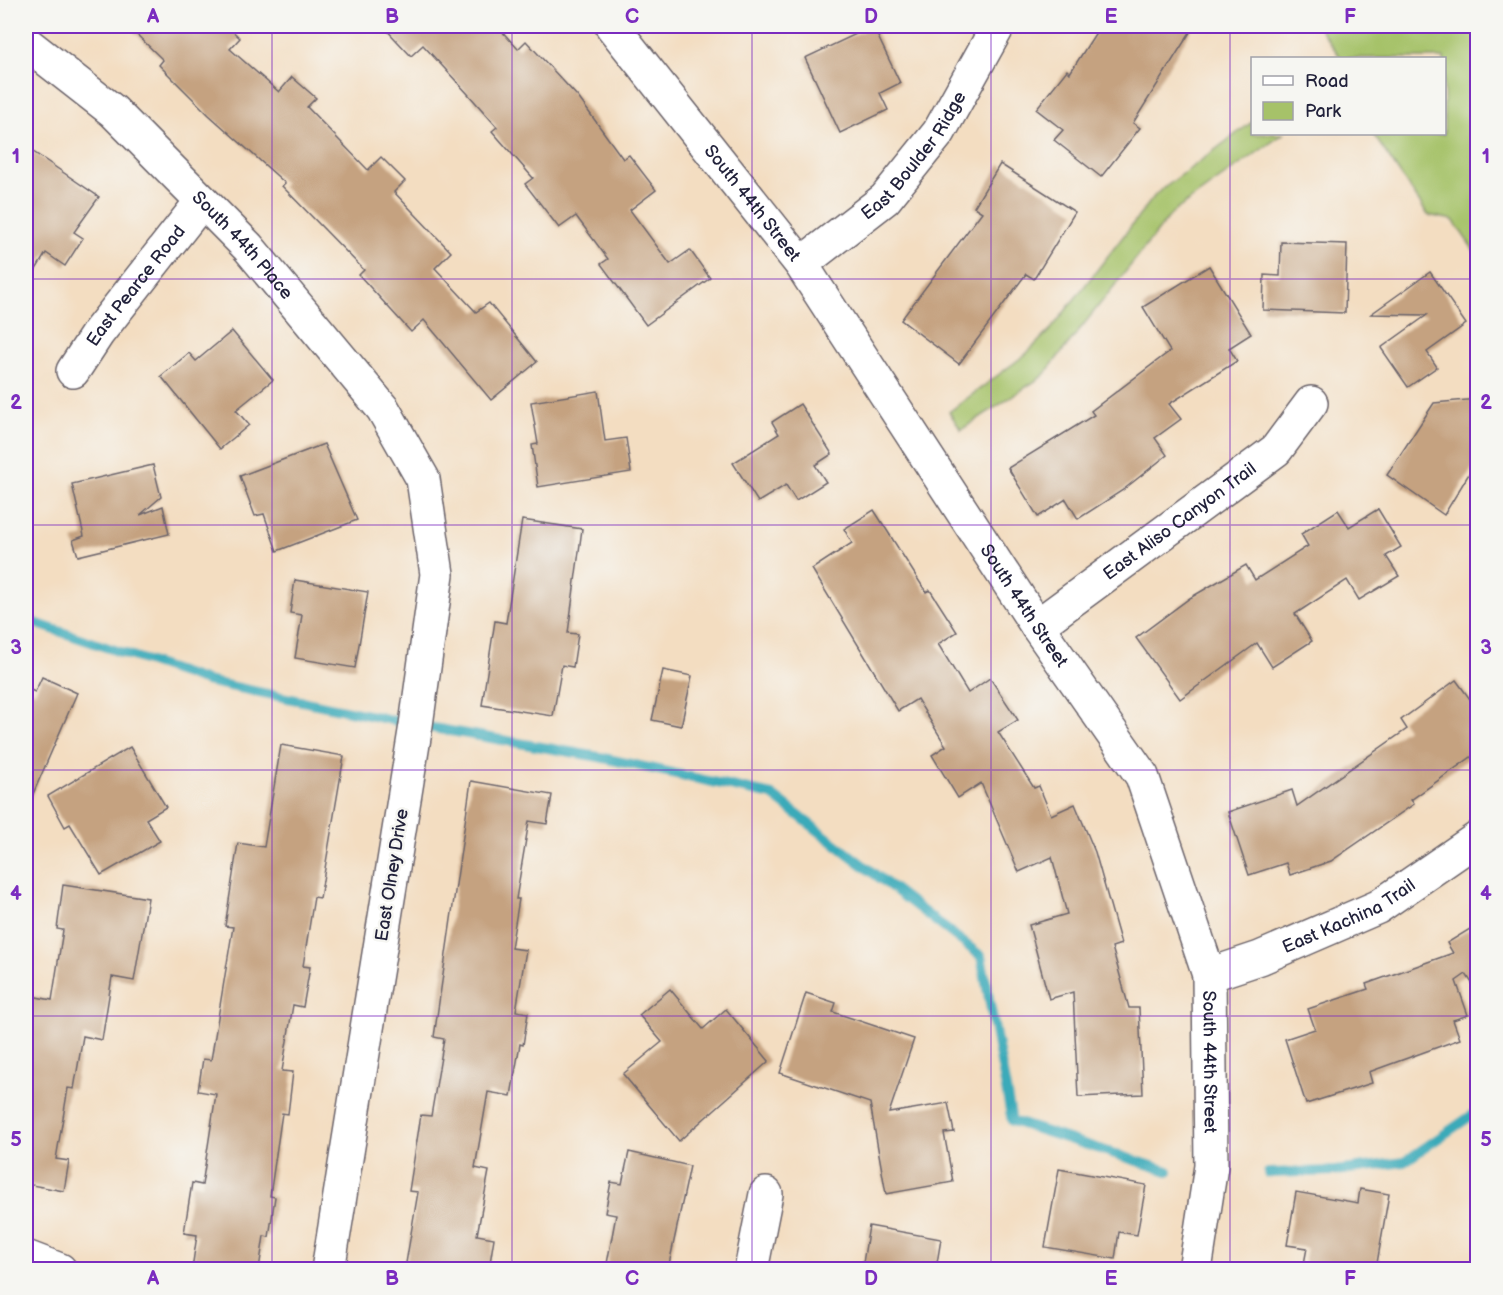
<svg xmlns="http://www.w3.org/2000/svg" width="1503" height="1295" viewBox="0 0 1503 1295" font-family="'Balsamiq Sans',sans-serif">
  <rect width="100%" height="100%" fill="#f6f6f2"/>
  <filter id="ink" filterUnits="userSpaceOnUse"><feTurbulence type="fractalNoise" baseFrequency=".0167" numOctaves="2"/><feDisplacementMap in="SourceGraphic" scale="12" xChannelSelector="R" yChannelSelector="G"/><feConvolveMatrix kernelMatrix="1 2 1 2 8 2 1 2 1" color-interpolation-filters="sRGB"/></filter>
  <filter id="wash" filterUnits="userSpaceOnUse"><feTurbulence type="fractalNoise" baseFrequency=".008" numOctaves="4" result="noise"/><feDisplacementMap in="SourceGraphic" scale="24" xChannelSelector="R" yChannelSelector="G"/><feGaussianBlur stdDeviation="1.35" result="paint"/><feColorMatrix in="noise" values="0 0 0 0 0 0 0 0 0 0 0 0 0 0 0 0 0 1.4 0 .05"/><feComposite in="paint" operator="in"/></filter>
  <g filter="url(#wash)">
    <rect width="100%" height="100%" fill="#f3ddc1"/>
    <g fill="#a6c269" stroke="#647252" stroke-width="1.5">
      <polygon points="1318,26 1477,26 1477,255 1453,220 1428,215 1373,134 1444,134 1444,58 1341,58"/>
      <polygon points="1252,122 1252,134 1283,134 1172,213 1043,376 961,430 949,412 1026,354 1052,328 1156,194"/>
    </g>
    <g fill="none" stroke-linecap="round" stroke-linejoin="round">
      <g stroke="#3baab9" stroke-width="10">
        <polyline points="26,620 206,681 416,725 599,757 772,795 981,956 1012,1121 1168,1171"/>
        <polyline points="1268,1173 1335,1171 1404,1162 1478,1111"/>
      </g>
    </g>
    <g id="blocks">
      <g fill="#c5a280">
        <polygon points="128,26 227,26 240,38 230,49 279,92 292,77 316,98 307,107 368,170 381,157 405,181 394,192 451,252 435,268 476,312 489,303 537,362 491,400 424,320 411,332 359,275 364,270 282,186 285,183 209,115 159,65 163,60"/>
        <polygon points="383,26 497,26 518,49 526,41 578,97 623,159 629,155 656,190 630,210 670,264 690,250 710,278 646,325 601,264 608,259 576,216 559,228 525,184 533,178 492,131 497,127 468,94 423,45 411,56"/>
        <polygon points="873,26 900,83 880,93 888,110 840,133 805,58"/>
        <polygon points="1100,26 1194,26 1133,123 1140,128 1101,177 1054,140 1063,130 1036,109 1067,70 1070,73"/>
        <polygon points="26,147 99,197 74,232 83,238 65,266 46,253 26,286"/>
        <polygon points="1000,164 1075,212 1034,279 1026,274 959,364 901,320 982,212 974,207"/>
        <polygon points="1281,242 1347,244 1345,313 1263,310 1264,275 1280,276"/>
        <polygon points="1209,266 1251,334 1229,348 1237,361 1169,404 1181,419 1155,438 1167,455 1123,490 1078,519 1066,499 1038,517 1008,468 1094,415 1091,411 1170,351 1143,307"/>
        <polygon points="1430,272 1466,324 1427,352 1437,367 1408,387 1381,348 1427,315 1371,314"/>
        <polygon points="232,331 273,380 236,410 249,425 220,449 161,376 189,353 196,361"/>
        <polygon points="598,391 605,441 626,438 631,472 538,487 532,445 538,444 531,402"/>
        <polygon points="1478,399 1478,459 1444,515 1387,475 1434,403"/>
        <polygon points="800,404 832,454 815,465 826,482 796,501 786,485 758,502 733,463 779,434 772,422"/>
        <polygon points="324,444 357,520 277,551 264,514 255,516 240,476"/>
        <polygon points="153,465 161,497 140,515 163,506 169,534 78,556 73,540 84,536 72,484"/>
        <polygon points="1378,509 1401,547 1386,556 1399,576 1359,600 1347,580 1295,614 1312,641 1272,667 1257,643 1180,699 1136,638 1190,598 1246,565 1255,580 1308,546 1301,534 1338,510 1349,527"/>
        <polygon points="874,510 926,592 930,590 957,632 938,644 968,693 990,678 1018,720 998,732 1034,788 1039,786 1051,815 1075,804 1095,852 1121,944 1112,947 1129,1008 1139,1008 1143,1094 1078,1097 1073,992 1049,999 1029,925 1067,914 1052,857 1019,872 981,783 958,798 932,755 946,746 917,699 898,711 812,569 852,543 844,529"/>
        <polygon points="522,520 582,529 568,633 578,634 573,667 562,665 553,716 482,705 495,621 506,623"/>
        <polygon points="295,580 368,592 355,668 295,658 302,615 290,613"/>
        <polygon points="663,670 692,676 681,726 652,720"/>
        <polygon points="42,677 77,693 26,810 26,688 35,692"/>
        <polygon points="1456,680 1478,710 1478,752 1411,800 1414,804 1331,861 1290,875 1286,863 1249,875 1228,812 1292,790 1297,806 1407,729 1401,720"/>
        <polygon points="281,745 344,756 320,898 314,897 303,966 310,967 303,1007 293,1005 282,1071 293,1072 288,1114 282,1113 270,1196 275,1197 269,1237 264,1236 259,1269 192,1269 197,1235 184,1233 192,1183 202,1185 216,1094 198,1091 203,1059 211,1060 233,927 225,926 238,843 264,847"/>
        <polygon points="130,747 166,807 146,819 160,841 101,875 70,824 65,827 48,796"/>
        <polygon points="471,781 552,795 547,824 529,821 516,899 519,899 511,948 526,950 516,1011 528,1013 523,1045 520,1044 511,1096 488,1092 475,1168 489,1171 477,1235 494,1238 489,1269 405,1269 418,1192 409,1191 421,1115 431,1116 444,1039 434,1037"/>
        <polygon points="63,885 148,898 134,981 112,977 102,1040 83,1036 74,1089 68,1088 56,1159 69,1161 64,1191 26,1184 26,995 52,1000 63,930 57,929"/>
        <polygon points="1478,924 1478,992 1466,974 1456,981 1468,1015 1453,1020 1460,1039 1369,1072 1372,1083 1306,1104 1285,1039 1315,1029 1308,1009 1368,989 1366,984 1453,953 1447,943"/>
        <polygon points="670,989 703,1029 726,1009 769,1061 679,1141 623,1074 662,1042 639,1015"/>
        <polygon points="806,993 836,1003 833,1012 914,1039 889,1113 948,1103 954,1132 944,1133 953,1182 886,1194 870,1103 780,1073"/>
        <polygon points="629,1152 690,1166 668,1269 606,1269 616,1215 605,1213 611,1182 622,1184"/>
        <polygon points="1059,1169 1146,1185 1137,1235 1119,1232 1115,1259 1045,1247"/>
        <polygon points="1360,1189 1389,1194 1376,1269 1303,1269 1307,1248 1287,1245 1296,1192 1358,1203"/>
        <polygon points="869,1226 941,1239 936,1269 862,1269"/>
      </g>
    </g>
  </g>
  <g filter="url(#ink)">
    <use href="#blocks" fill-opacity="0" stroke="#6b636a" stroke-width="1.5"/>
    <g fill="none" stroke-linecap="round" stroke-linejoin="round">
      <g stroke="#6b636a" stroke-width="36">
        <g id="street">
          <path id="s1" d="M612,26L801,264L1037,626L1142,776L1209,975L1211,1166L1195,1270"/>
          <path id="s2" d="M26,43L113,111L248,247L383,409L423,479L437,574L416,725L328,1270"/>
          <path id="s3" d="M801,264L885,199L939,132L998,26"/>
          <path id="s4" d="M73,371L98,333L202,201"/>
          <path id="s5" d="M1037,626L1276,450L1311,403"/>
          <path id="s6" d="M1209,975L1260,958L1378,907L1478,838"/>
          <polyline points="26,1257 60,1270"/>
          <polyline points="751,1270 766,1194"/>
        </g>
      </g>
      <use href="#street" stroke="#fff" stroke-width="33"/>
    </g>
  </g>
  <path fill="none" stroke="#7b2cbf" stroke-width="1.5" stroke-opacity="0.55" d="M272,26V1270M512,26V1270M752,26V1270M991,26V1270M1230,26V1270M26,279H1478M26,525H1478M26,770H1478M26,1016H1478"/>
  <g text-anchor="middle" dominant-baseline="central" stroke-width="5" stroke-linejoin="round" paint-order="stroke">
    <g font-size="18" fill="#22223b" stroke="#f6f6f2">
      <text stroke="none"><textPath href="#s3" startOffset="158">East Boulder Ridge</textPath></text>
      <text stroke="none"><textPath href="#s1" startOffset="226">South 44th Street</textPath></text>
      <text stroke="none"><textPath href="#s2" startOffset="297">South 44th Place</textPath></text>
      <text stroke="none"><textPath href="#s4" startOffset="106">East Pearce Road</textPath></text>
      <text stroke="none"><textPath href="#s5" startOffset="177">East Aliso Canyon Trail</textPath></text>
      <text stroke="none"><textPath href="#s1" startOffset="712">South 44th Street</textPath></text>
      <text transform="translate(392 875) rotate(-81)">East Olney Drive</text>
      <text stroke="none"><textPath href="#s6" startOffset="152">East Kachina Trail</textPath></text>
      <text stroke="none"><textPath href="#s1" startOffset="1216">South 44th Street</textPath></text>
    </g>
  </g>
  <rect width="1503" height="1295" fill="none" stroke="#f6f6f2" stroke-width="66"/>
  <rect x="1251" y="57" width="195" height="78" fill="#f6f6f2" stroke="#a1a1a9" stroke-width="1.5"/>
  <rect x="1263" y="76" width="30" height="9" fill="#ffffff" stroke="#a1a1a9" stroke-width="1.5"/>
  <text x="1305" y="87" font-size="18" fill="#22223b">Road</text>
  <rect x="1263" y="102" width="30" height="18" fill="#a6c269" stroke="#a1a1a9" stroke-width="1.5"/>
  <text x="1305" y="117" font-size="18" fill="#22223b">Park</text>
  <rect x="33" y="33" width="1437" height="1229" fill="none" stroke="#7b2cbf" stroke-width="2"/>
  <g font-size="20" text-anchor="middle" font-weight="bold" fill="#7b2cbf">
    <text x="153" y="23">A</text>
    <text x="392" y="23">B</text>
    <text x="632" y="23">C</text>
    <text x="871" y="23">D</text>
    <text x="1111" y="23">E</text>
    <text x="1350" y="23">F</text>
    <text x="16" y="163">1</text>
    <text x="1486" y="163">1</text>
    <text x="16" y="409">2</text>
    <text x="1486" y="409">2</text>
    <text x="16" y="654">3</text>
    <text x="1486" y="654">3</text>
    <text x="16" y="900">4</text>
    <text x="1486" y="900">4</text>
    <text x="16" y="1146">5</text>
    <text x="1486" y="1146">5</text>
    <text x="153" y="1285">A</text>
    <text x="392" y="1285">B</text>
    <text x="632" y="1285">C</text>
    <text x="871" y="1285">D</text>
    <text x="1111" y="1285">E</text>
    <text x="1350" y="1285">F</text>
  </g>
</svg>
